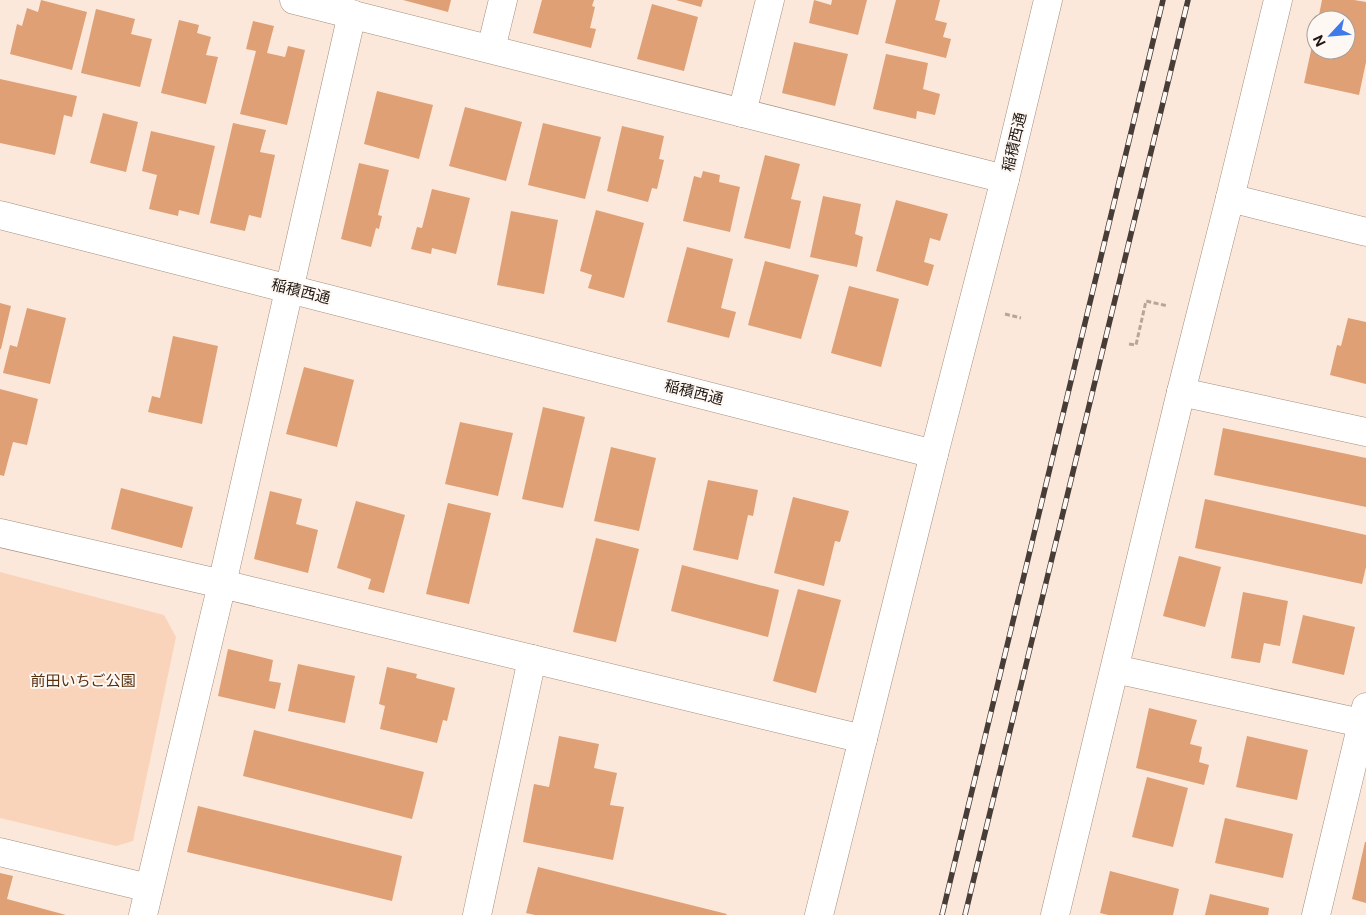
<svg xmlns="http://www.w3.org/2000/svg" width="1366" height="915" viewBox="0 0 1366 915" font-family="'Public Sans','Noto Sans JP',sans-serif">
  <rect width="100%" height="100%" fill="#fce8da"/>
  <polygon fill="#f9d4ba" points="0,572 164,615 176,637 133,841 116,846 0,818"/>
  <g fill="#dea074">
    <polygon points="41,0 87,12 72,70 10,54 17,24 22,26 27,8 38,12"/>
    <polygon points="403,0 451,0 448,12"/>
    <polygon points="542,0 594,0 592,6 595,7 590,28 596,29 591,48 533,33"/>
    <polygon points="676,0 703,0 701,7"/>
    <polygon points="814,0 831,5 832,0 867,0 858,35 809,23"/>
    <polygon points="896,0 940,0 935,20 947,23 943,37 951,39 946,58 885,43"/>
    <polygon points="1322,0 1354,0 1366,2 1366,62 1359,95 1304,83 1315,32 1316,50 1346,50 1346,20 1318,20"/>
    <polygon points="652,4 698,17 684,71 637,59"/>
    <polygon points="96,9 135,19 131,34 152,39 140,87 81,73"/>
    <polygon points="179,20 199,25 197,33 211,37 206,55 218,57 206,104 161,93"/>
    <polygon points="253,21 274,26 267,53 285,57 288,46 305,50 287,125 240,114 256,51 246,49"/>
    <polygon points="794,42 848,54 835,106 782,93"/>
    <polygon points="886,54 928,63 923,89 940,94 935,115 917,111 916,119 873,109"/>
    <polygon points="0,79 77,96 72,117 64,115 55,155 0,143"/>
    <polygon points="377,91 433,105 419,159 364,144"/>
    <polygon points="465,107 522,122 506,181 449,166"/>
    <polygon points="103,113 138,122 126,172 90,163"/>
    <polygon points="233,123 266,130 260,152 275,155 261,218 249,215 245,231 210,223"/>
    <polygon points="543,123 601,137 585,199 528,185"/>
    <polygon points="622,126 664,136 659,159 664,160 657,189 652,188 648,202 607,191"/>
    <polygon points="151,131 215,146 199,215 179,210 178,216 149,209 157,175 142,171"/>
    <polygon points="765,155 800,164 791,199 801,201 790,249 744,238"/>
    <polygon points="359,163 389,170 378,215 382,216 379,229 376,228 371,247 341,239"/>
    <polygon points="703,171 720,175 719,182 740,187 730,232 683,221 694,176 701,178"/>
    <polygon points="432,189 470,198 456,254 432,248 431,254 411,249 417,227 422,228"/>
    <polygon points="823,196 861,204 855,234 863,237 857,267 810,257"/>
    <polygon points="896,200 948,214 940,241 930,238 924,262 934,265 928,286 876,271"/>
    <polygon points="596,210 644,223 624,298 588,288 592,275 580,271"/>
    <polygon points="511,211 558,220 544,294 497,285"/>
    <polygon points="687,247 733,259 721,308 736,312 729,338 667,322"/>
    <polygon points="765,261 819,275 801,339 748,325"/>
    <polygon points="849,286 899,299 881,367 831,353"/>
    <polygon points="0,303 11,306 1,349 0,349"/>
    <polygon points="27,308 66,318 50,384 3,373 10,345 17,347"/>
    <polygon points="1348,318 1366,322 1366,384 1330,375 1337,345 1341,346"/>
    <polygon points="173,336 218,346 202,424 148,412 152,396 160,398"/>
    <polygon points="304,367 354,380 337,447 286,434"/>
    <polygon points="0,389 38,399 27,445 13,442 4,476 0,475"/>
    <polygon points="543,407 585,417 563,508 522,499"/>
    <polygon points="460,422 513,433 498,496 445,484"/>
    <polygon points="1223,428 1366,458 1366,507 1214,475"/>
    <polygon points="611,447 656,458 639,531 594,521"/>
    <polygon points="708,480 758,490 753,516 748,515 738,560 693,550"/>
    <polygon points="121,488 193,507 182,548 111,529"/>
    <polygon points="270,491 302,499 296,524 318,530 308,573 254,559"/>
    <polygon points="793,497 849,511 840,542 835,541 824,586 774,573"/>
    <polygon points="1205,499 1366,535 1366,567 1362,584 1195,548"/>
    <polygon points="356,501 405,515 384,593 368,589 371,579 337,568"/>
    <polygon points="448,503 491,513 469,604 426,594"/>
    <polygon points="596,538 639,549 616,642 573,632"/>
    <polygon points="1179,556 1221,567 1205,627 1163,616"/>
    <polygon points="682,565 779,590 768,637 671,611"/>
    <polygon points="798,589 841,600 816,693 773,681"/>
    <polygon points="1243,592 1288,601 1280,646 1264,643 1260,663 1231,658"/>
    <polygon points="1303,615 1355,627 1344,675 1292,663"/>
    <polygon points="228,649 273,660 269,681 281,683 275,709 218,696"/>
    <polygon points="298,664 355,676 345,723 288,711"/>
    <polygon points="387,667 417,674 416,678 455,688 447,721 443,720 437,743 380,729 385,706 379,704"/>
    <polygon points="1149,708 1197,720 1190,744 1202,747 1199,762 1209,765 1204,785 1136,768"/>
    <polygon points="254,730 424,772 412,819 243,776"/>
    <polygon points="559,736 599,744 594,768 617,773 610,805 624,807 613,860 523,842 534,784 549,787"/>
    <polygon points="1247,736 1308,750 1297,800 1236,787"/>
    <polygon points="1147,777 1188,788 1173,847 1132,837"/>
    <polygon points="198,806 402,856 392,901 187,852"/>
    <polygon points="1225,818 1293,834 1283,878 1215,863"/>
    <polygon points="1365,842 1366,842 1366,903 1352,899"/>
    <polygon points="538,867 727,914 726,915 535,915 526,913"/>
    <polygon points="1110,871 1179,889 1173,915 1108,915 1100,913"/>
    <polygon points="0,873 13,876 7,899 66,915 0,915"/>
    <polygon points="1210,894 1269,908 1268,915 1205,915"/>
  </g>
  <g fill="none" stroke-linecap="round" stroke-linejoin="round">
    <g stroke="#a48d7d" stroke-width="29">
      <g id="minor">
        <polyline points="294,0 1005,179"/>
        <polyline points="491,49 503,0"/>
        <polyline points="742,113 770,0"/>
        <polyline points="1230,198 1366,232"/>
        <polyline points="0,215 934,454 1005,179 1048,0"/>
        <polyline points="1181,392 1366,432"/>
        <polyline points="0,533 222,584 863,739"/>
        <polyline points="1115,669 1366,724"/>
        <polyline points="0,852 149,888"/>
        <polyline points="143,915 222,584 352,14"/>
        <polyline points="477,915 532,659"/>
        <polyline points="819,915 934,454"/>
        <polyline points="1055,915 1181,392 1230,198 1278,0"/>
        <polyline points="1316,915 1366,707"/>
      </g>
    </g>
    <g stroke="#b6a69a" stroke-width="3" stroke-dasharray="5 2.5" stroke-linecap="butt">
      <polyline points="1005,314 1021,318"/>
      <polyline points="1129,344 1136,345 1146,301 1168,306"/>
    </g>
    <use href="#minor" stroke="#fff" stroke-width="28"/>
    <g stroke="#483d36" stroke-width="5.5">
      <g id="rail">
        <polyline points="942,915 1163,0"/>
        <polyline points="965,915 1188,0"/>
      </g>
    </g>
    <use href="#rail" stroke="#fef8f5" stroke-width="4" stroke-dasharray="11" stroke-linecap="butt"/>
  </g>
  <g text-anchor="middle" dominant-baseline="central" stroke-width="4" stroke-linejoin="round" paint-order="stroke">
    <g font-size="15" fill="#201711" stroke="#fef8f5">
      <text transform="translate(1014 142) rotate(-77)">稲積西通</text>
      <text transform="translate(301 291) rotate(14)">稲積西通</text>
      <text transform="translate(694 392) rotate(14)">稲積西通</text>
    </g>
    <g font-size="15" fill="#572f0c" stroke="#fef8f5">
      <text x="83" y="680">前田いちご公園</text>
    </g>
  </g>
  <g transform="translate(1331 35) rotate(244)"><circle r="24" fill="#fef8f5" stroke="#a59e9a"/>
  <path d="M0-4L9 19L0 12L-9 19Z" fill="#3f7aea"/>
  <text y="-8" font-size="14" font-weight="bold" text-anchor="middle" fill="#201711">N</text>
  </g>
</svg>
